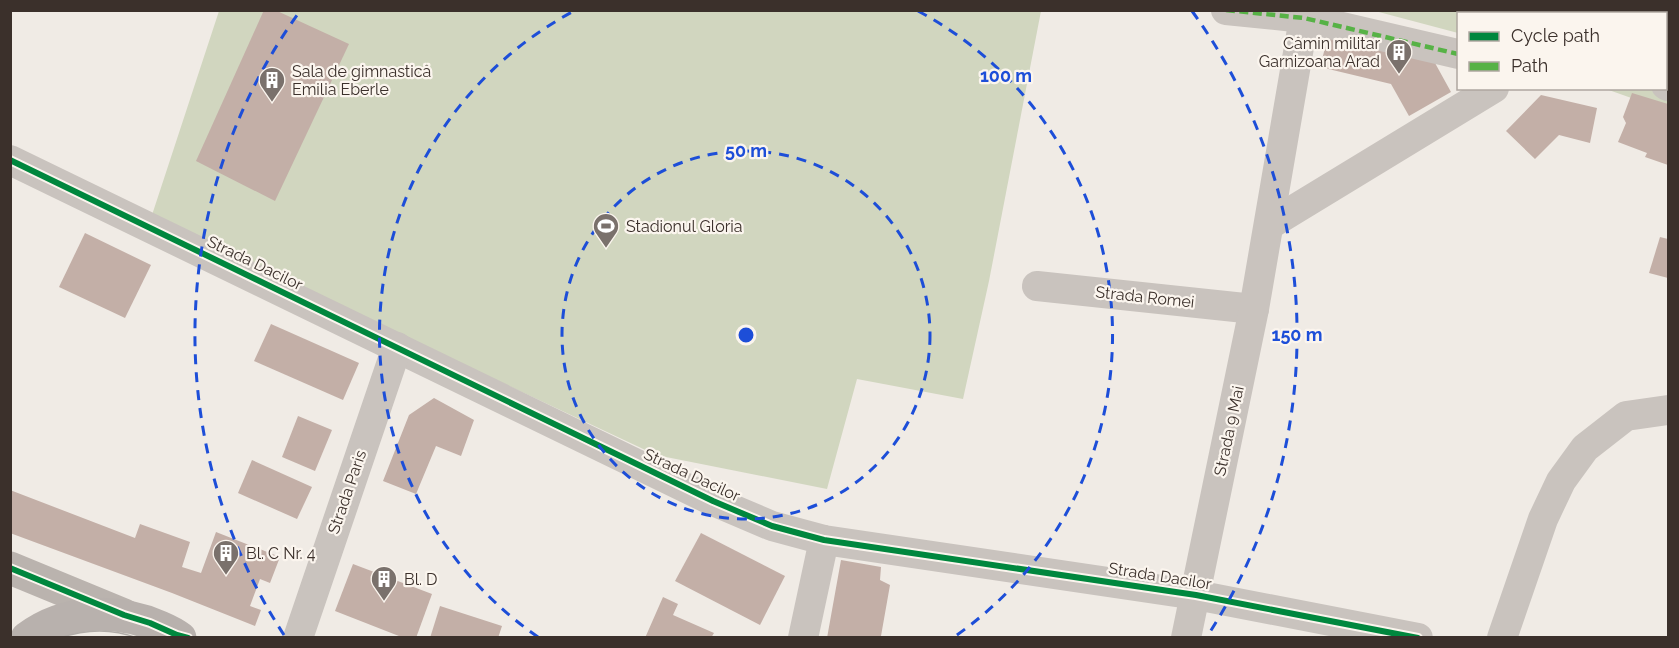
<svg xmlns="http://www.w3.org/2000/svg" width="1679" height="648" viewBox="0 0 1679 648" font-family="Raleway,sans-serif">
  <rect width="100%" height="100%" fill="#f0ebe5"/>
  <g fill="#d1d6bf">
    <polygon points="219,11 1041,11 989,281 963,399 857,379 827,489 656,455 151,218"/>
    <polygon points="1375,11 1668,11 1668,111 1606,89 1666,88 1666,14 1458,14 1458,33"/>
  </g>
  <g fill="#c3afa7">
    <polygon points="264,10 275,10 349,44 275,201 196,161"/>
    <polygon points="1330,29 1435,63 1451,92 1409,116 1391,84 1320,67"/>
    <polygon points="1632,93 1668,104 1668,165 1645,157 1647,153 1618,142 1626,123 1623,117"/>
    <polygon points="1541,95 1597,108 1590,143 1559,135 1535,159 1506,131"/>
    <polygon points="85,233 151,265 125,318 59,287"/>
    <polygon points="1660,237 1668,239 1668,278 1649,273"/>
    <polygon points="271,324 359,363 343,400 254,361"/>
    <polygon points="434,398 474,420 461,456 436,446 416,494 383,481 409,415"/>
    <polygon points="298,416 332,430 315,471 282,457"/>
    <polygon points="252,460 312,487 297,519 238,493"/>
    <polygon points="10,490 135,538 140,524 190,542 182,567 201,573 216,532 280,557 270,583 260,579 250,606 261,610 255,626 172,593 10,533"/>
    <polygon points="701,533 785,576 760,625 675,581"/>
    <polygon points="841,560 881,567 880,580 890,585 881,636 878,638 827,638"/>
    <polygon points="353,564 432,594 416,638 404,638 335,611"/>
    <polygon points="663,597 678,604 673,615 714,633 711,638 645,638"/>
    <polygon points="440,606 502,626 498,638 430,638"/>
  </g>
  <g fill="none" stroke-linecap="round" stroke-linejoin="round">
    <g stroke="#c9c3be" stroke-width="30">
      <polyline points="1226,10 1304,18 1458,54"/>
      <polyline points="1666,85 1668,86"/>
      <polyline points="10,160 713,501 772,526 824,540 1196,595 1418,638"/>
      <polyline points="1269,225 1494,88"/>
      <polyline points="1037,286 1254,309"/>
      <polyline points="298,638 397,347"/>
      <polyline points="803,638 824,540"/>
      <polyline points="1186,638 1254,309 1304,18"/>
      <polyline points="1502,638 1543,519 1561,481 1585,448 1626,416 1668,410"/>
    </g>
    <polyline stroke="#bab3ae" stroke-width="33" points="10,568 124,615"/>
    <path stroke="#b8b1ad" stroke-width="33" d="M27,638C66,609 117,608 160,627C167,630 174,633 180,638"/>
    <path stroke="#b1aca8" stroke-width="1.5" d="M60,638C86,629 111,628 137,638"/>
    <polyline stroke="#57b246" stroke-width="4.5" stroke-dasharray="9 4.5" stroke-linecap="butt" points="1226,10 1304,18 1458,54"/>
    <g stroke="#fbf5ee" stroke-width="10">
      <g id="cycleway">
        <polyline points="10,160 713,501 772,526 824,540 1196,595 1418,638"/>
        <polyline points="10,568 124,615 150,623 177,635 188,638"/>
      </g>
    </g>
    <use href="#cycleway" stroke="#00873e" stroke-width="6"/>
  </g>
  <g fill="none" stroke="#1d4ed8" stroke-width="3" stroke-dasharray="10 8">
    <circle cx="746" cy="335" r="184"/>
    <path d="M538 637A367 367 0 0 1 574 11M918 11A367 367 0 0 1 954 637"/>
    <path d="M284 635A551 551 0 0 1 300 11M1192 11A551 551 0 0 1 1208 635"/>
  </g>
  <defs>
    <g id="building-pin" transform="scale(1.35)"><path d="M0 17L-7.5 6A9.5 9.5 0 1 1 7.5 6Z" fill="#7a716c" stroke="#fbf5ee"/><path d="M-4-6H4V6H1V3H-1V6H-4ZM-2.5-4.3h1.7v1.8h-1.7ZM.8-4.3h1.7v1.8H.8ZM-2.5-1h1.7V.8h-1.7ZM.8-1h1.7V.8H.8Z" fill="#fff"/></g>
    <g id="stadium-pin" transform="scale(1.35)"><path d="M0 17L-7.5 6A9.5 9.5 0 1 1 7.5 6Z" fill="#7a716c" stroke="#fbf5ee"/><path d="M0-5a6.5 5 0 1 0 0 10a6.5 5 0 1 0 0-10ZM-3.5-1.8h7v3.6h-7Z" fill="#fff"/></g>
  </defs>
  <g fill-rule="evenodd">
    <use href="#building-pin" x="1399" y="52"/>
    <use href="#building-pin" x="272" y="80"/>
    <use href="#stadium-pin" x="606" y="226"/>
    <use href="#building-pin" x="226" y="553"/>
    <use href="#building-pin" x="384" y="579"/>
  </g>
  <g text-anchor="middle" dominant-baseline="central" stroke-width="4.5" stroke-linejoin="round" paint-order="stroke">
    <g font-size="16" fill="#3b302b" stroke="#fbf5ee" text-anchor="start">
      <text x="1380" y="43" text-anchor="end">Cămin militar<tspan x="1380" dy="18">Garnizoana Arad</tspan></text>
      <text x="292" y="71">Sala de gimnastică<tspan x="292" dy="18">Emilia Eberle</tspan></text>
      <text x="626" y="226">Stadionul Gloria</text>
      <text x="246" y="553">Bl. C Nr. 4</text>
      <text x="404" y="579">Bl. D</text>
    </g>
    <g font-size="16" fill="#3b302b" stroke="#fbf5ee">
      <text transform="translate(255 263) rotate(26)">Strada Dacilor</text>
      <text transform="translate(1145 297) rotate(6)">Strada Romei</text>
      <text transform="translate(1229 431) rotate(-78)">Strada 9 Mai</text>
      <text transform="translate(692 475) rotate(25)">Strada Dacilor</text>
      <text transform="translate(347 492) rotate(-71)">Strada Paris</text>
      <text transform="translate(1160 576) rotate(9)">Strada Dacilor</text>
    </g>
  </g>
  <circle cx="746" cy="335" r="9" fill="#1d4ed8" stroke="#fbf5ee" stroke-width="3"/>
  <g font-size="18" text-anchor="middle" font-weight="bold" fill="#1d4ed8" stroke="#fbf5ee" stroke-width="4.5" stroke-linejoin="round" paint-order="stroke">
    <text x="1006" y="82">100 m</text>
    <text x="746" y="157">50 m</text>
    <text x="1297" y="341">150 m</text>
  </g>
  <rect width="1679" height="648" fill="none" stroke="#3b302b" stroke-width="24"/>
  <rect x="1457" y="12" width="210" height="78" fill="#fbf5ee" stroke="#aea6a0" stroke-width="1.5"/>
  <rect x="1469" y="32" width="30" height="9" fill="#00873e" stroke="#aea6a0" stroke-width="1.5"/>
  <text x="1511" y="42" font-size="18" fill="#3b302b">Cycle path</text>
  <rect x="1469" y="62" width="30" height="9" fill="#57b246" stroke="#aea6a0" stroke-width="1.5"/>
  <text x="1511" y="72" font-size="18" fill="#3b302b">Path</text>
</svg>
